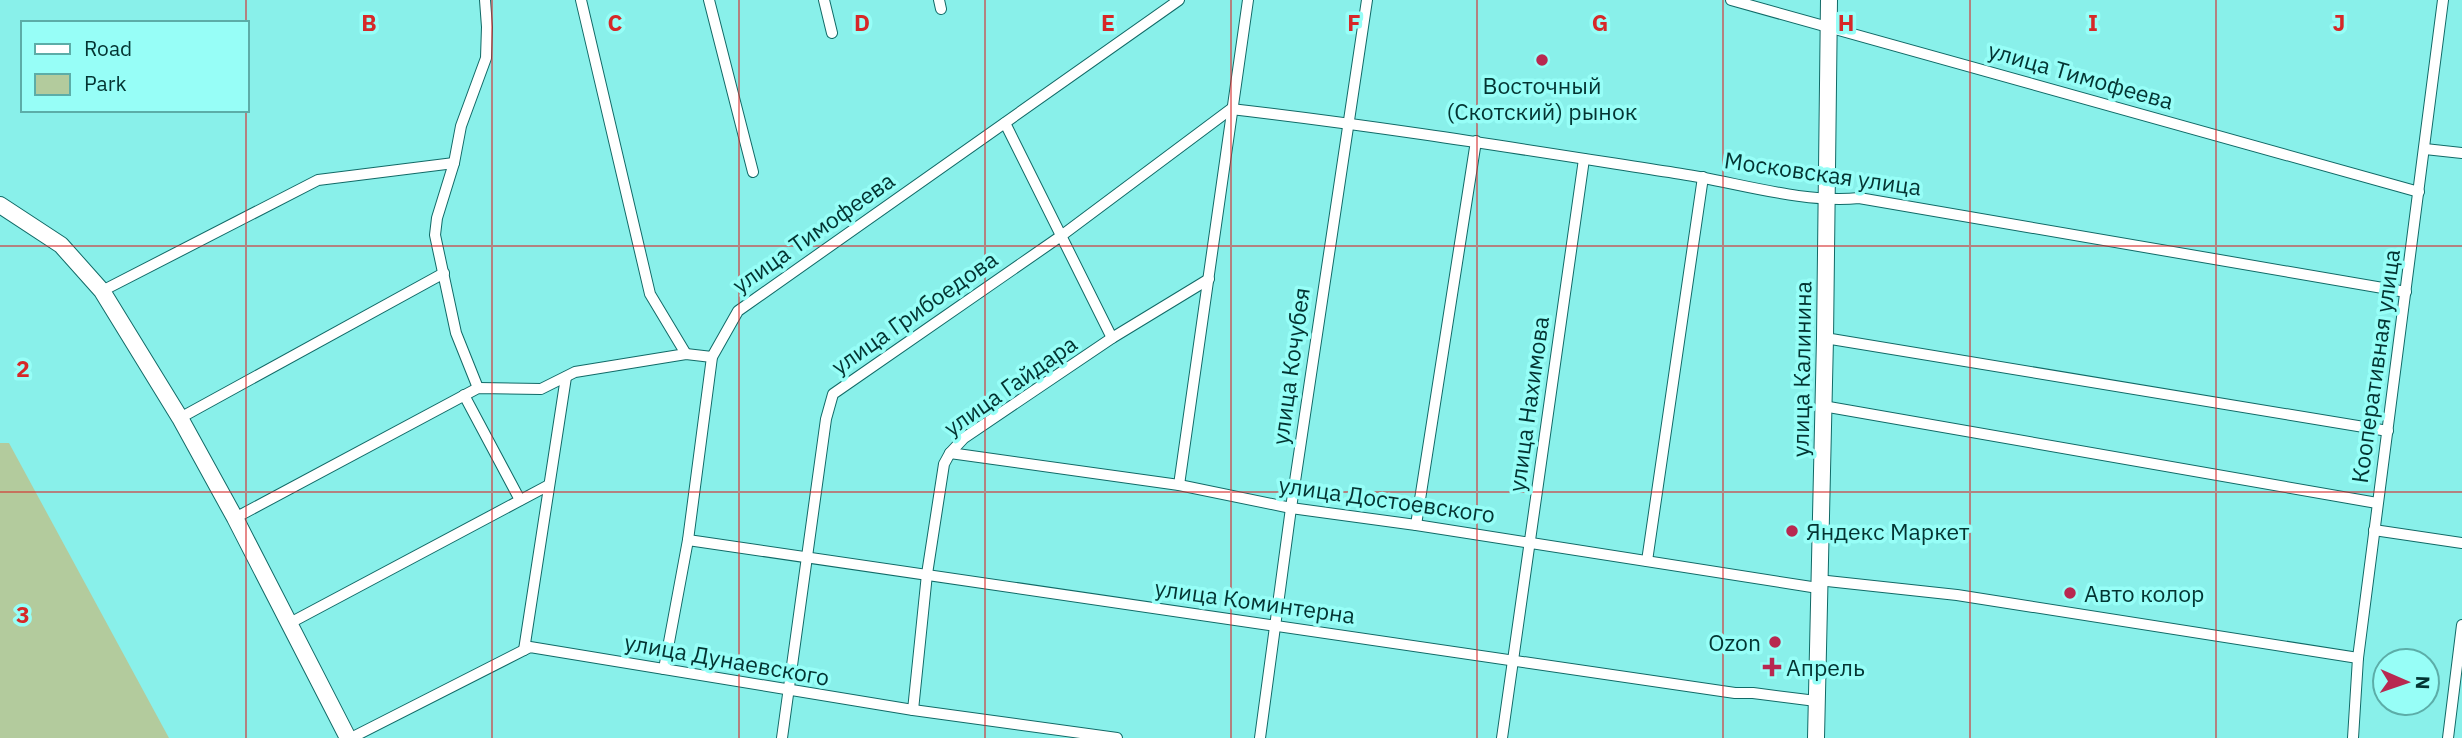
<svg xmlns="http://www.w3.org/2000/svg" width="2462" height="738" viewBox="0 0 2462 738" font-family="'IBM Plex Sans',sans-serif">
  <rect width="100%" height="100%" fill="#89f0ea"/>
  <polygon fill="#b3cb9d" points="0,443 9,443 169,738 0,738"/>
  <g fill="none" stroke-linecap="round" stroke-linejoin="round">
    <g stroke="#116a67" stroke-width="12">
      <g id="minor">
        <polyline points="581,0 650,294 686,354"/>
        <polyline points="709,0 753,172"/>
        <polyline points="824,0 832,33"/>
        <polyline points="939,0 941,9"/>
        <polyline points="1731,0 2419,192"/>
        <polyline points="1005,123 1112,338"/>
        <polyline points="2425,149 2462,153"/>
        <polyline points="102,291 318,180 454,163"/>
        <polyline points="1825,338 2388,431"/>
        <polyline points="478,388 456,333 435,235 437,218 454,163 461,126 486,58 487,27 485,0"/>
        <polyline points="464,395 520,500"/>
        <polyline points="1823,406 2377,503"/>
        <polyline points="180,418 444,273"/>
        <polyline points="950,453 1179,485 1291,508 1416,525 1818,588"/>
        <polyline points="1179,485 1248,0"/>
        <polyline points="235,518 478,388 541,389 575,372 686,354 712,357"/>
        <polyline points="1416,525 1476,141"/>
        <polyline points="2374,530 2462,543"/>
        <polyline points="688,540 1735,693 1753,693 1816,701"/>
        <polyline points="1647,561 1703,177"/>
        <polyline points="1818,580 1957,595 2358,658"/>
        <polyline points="290,623 549,485"/>
        <polyline points="524,650 566,377"/>
        <polyline points="664,669 688,540 712,357 738,311 1179,0"/>
        <polyline points="913,710 927,574 944,464 950,453 964,438 1112,338 1209,279"/>
        <polyline points="351,738 530,647 913,710 1117,738"/>
        <path d="M782,738L826,419L833,394L1061,236L1231,109C1380,126 1527,150 1675,173C1733,181 1802,204 1859,198L2406,292"/>
        <polyline points="1260,738 1291,508 1367,0"/>
        <polyline points="1502,738 1584,159"/>
        <polyline points="2353,738 2358,658 2443,0"/>
        <polyline points="2448,738 2462,625"/>
      </g>
    </g>
    <g stroke="#116a67" stroke-width="18">
      <g id="secondary">
        <polyline points="0,205 61,245 102,291 180,418 235,518 348,738"/>
        <polyline points="1816,738 1825,338 1829,0"/>
      </g>
    </g>
    <use href="#minor" stroke="#fff" stroke-width="10"/>
    <use href="#secondary" stroke="#fff" stroke-width="16"/>
  </g>
  <path fill="none" stroke="#d62828" stroke-width="2" stroke-opacity="0.55" d="M246,0V23M492,0V738M739,0V738M985,0V738M1231,0V738M1477,0V738M1723,0V738M1970,0V738M2216,0V738M246,110V738M0,246H2462M0,492H2462"/>
  <g fill="#b82850" stroke="#97fef7" stroke-width="2.5">
    <circle cx="1542" cy="60" r="7"/>
    <circle cx="1792" cy="531" r="7"/>
    <circle cx="2070" cy="593" r="7"/>
    <circle cx="1775" cy="642" r="7"/>
    <path d="M1768.5 656.5h7v7h7v7h-7v7h-7v-7h-7v-7h7z"/>
  </g>
  <g text-anchor="middle" dominant-baseline="central" stroke-width="7" stroke-linejoin="round" paint-order="stroke">
    <g font-size="23" fill="#033432" stroke="#97fef7">
      <text transform="translate(2081 75) rotate(16)">улица Тимофеева</text>
      <text transform="translate(1823 173) rotate(8)">Московская улица</text>
      <text transform="translate(813 232) rotate(-35)">улица Тимофеева</text>
      <text transform="translate(914 312) rotate(-35)">улица Грибоедова</text>
      <text transform="translate(1290 366) rotate(-82)">улица Кочубея</text>
      <text transform="translate(2375 366) rotate(-82)">Кооперативная улица</text>
      <text transform="translate(1801 369) rotate(-89)">улица Калинина</text>
      <text transform="translate(1010 385) rotate(-35)">улица Гайдара</text>
      <text transform="translate(1528 404) rotate(-82)">улица Нахимова</text>
      <text transform="translate(1387 499) rotate(8)">улица Достоевского</text>
      <text transform="translate(1255 601) rotate(8)">улица Коминтерна</text>
      <text transform="translate(727 659) rotate(10)">улица Дунаевского</text>
    </g>
    <g font-size="23" fill="#033432" stroke="#97fef7" text-anchor="start">
      <text x="1542" y="85" text-anchor="middle">Восточный<tspan x="1542" dy="26">(Скотский) рынок</tspan></text>
      <text x="1806" y="531">Яндекс Маркет</text>
      <text x="2084" y="593">Авто колор</text>
      <text x="1761" y="642" text-anchor="end">Ozon</text>
      <text x="1786" y="667">Апрель</text>
    </g>
  </g>
  <g font-size="23" text-anchor="middle" font-weight="bold" fill="#d62828" stroke="#97fef7" stroke-width="7" stroke-linejoin="round" paint-order="stroke">
    <text x="369" y="31">B</text>
    <text x="615" y="31">C</text>
    <text x="862" y="31">D</text>
    <text x="1108" y="31">E</text>
    <text x="1354" y="31">F</text>
    <text x="1600" y="31">G</text>
    <text x="1846" y="31">H</text>
    <text x="2093" y="31">I</text>
    <text x="2339" y="31">J</text>
    <text x="23" y="377">2</text>
    <text x="23" y="623">3</text>
  </g>
  <rect x="21" y="21" width="228" height="91" fill="#97fef7" stroke="#5cada8" stroke-width="2"/>
  <rect x="35" y="44" width="35" height="10" fill="#ffffff" stroke="#5cada8" stroke-width="2"/>
  <text x="84" y="56" font-size="21" fill="#033432">Road</text>
  <rect x="35" y="74" width="35" height="21" fill="#b3cb9d" stroke="#5cada8" stroke-width="2"/>
  <text x="84" y="91" font-size="21" fill="#033432">Park</text>
  <g transform="translate(2406 682) rotate(92)"><circle r="33" fill="#97fef7" stroke="#5cada8" stroke-width="2"/>
  <path d="M0-5L12 26L0 18L-12 26Z" fill="#b82850"/>
  <text y="-10" font-size="19" font-weight="bold" text-anchor="middle" fill="#033432">N</text>
  </g>
</svg>
